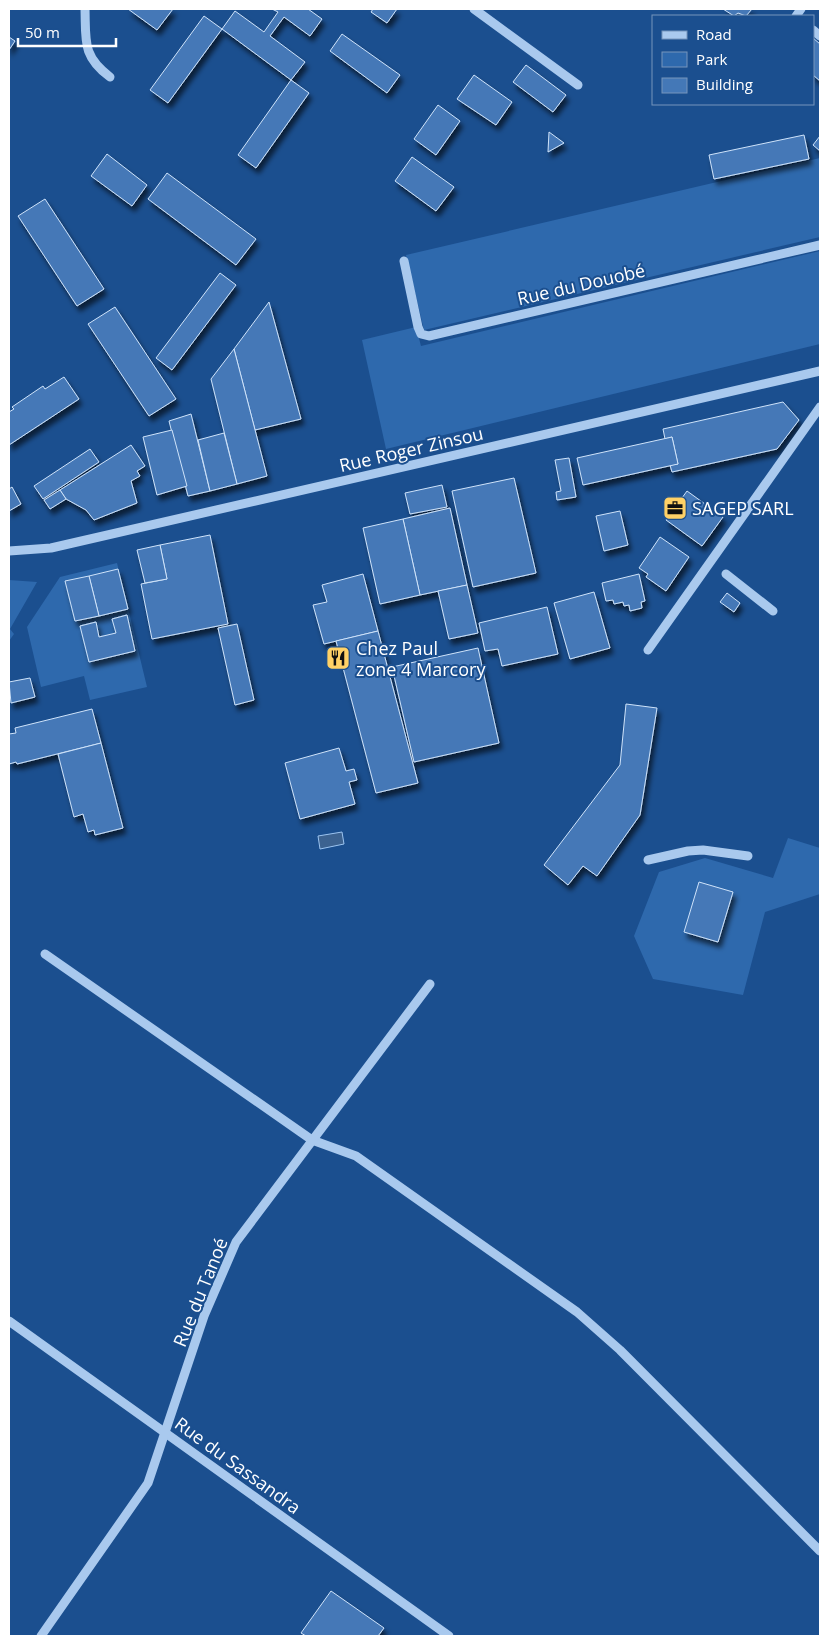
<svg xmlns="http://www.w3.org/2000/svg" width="829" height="1645" viewBox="0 0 829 1645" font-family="'Open Sans',sans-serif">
  <defs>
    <filter id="shadow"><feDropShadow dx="3" dy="5.5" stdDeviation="2.5" flood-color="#0009"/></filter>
  </defs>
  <rect width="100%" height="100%" fill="#1b4f8f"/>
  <g fill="#2e69ad">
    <polygon points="820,158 820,237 424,330 406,255"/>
    <polygon points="820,251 820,344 386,449 362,340 416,327 421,346"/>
    <polygon points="117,563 147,687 90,700 84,676 41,687 27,627 60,577"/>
    <polygon points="9,580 37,582 10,629 14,634 9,641"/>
    <polygon points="788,838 820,848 820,894 765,912 743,995 653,979 634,936 659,872 705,858 773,878"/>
  </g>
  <polygon fill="#3c6290" stroke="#9cc4f0" points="342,832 344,844 320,849 318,836"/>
  <g fill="#4478b7" stroke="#cfe3fa" filter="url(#shadow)">
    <polygon points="128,9 173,9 157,30"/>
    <polygon points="272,9 308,9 322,19 310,36 284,17 270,36 305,62 291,80 222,29 235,11 264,32 278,12"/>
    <polygon points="373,9 397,9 387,23 371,12"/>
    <polygon points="723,9 752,9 746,16 738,13 734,16"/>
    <polygon points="204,16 222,29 168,103 150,90"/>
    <polygon points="342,34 400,75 387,93 330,51"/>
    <polygon points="9,37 15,41 9,50"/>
    <polygon points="813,38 820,44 820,81 813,75"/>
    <polygon points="526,65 566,95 553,112 513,82"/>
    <polygon points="474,75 512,102 496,125 457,99"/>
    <polygon points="291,80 309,93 256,168 238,155"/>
    <polygon points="438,105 460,121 436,155 414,139"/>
    <polygon points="549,132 564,143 548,152"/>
    <polygon points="804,135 809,159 714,179 709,155"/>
    <polygon points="820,136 820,151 813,145"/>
    <polygon points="107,154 147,185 132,206 91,176"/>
    <polygon points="412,157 454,187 436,211 395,181"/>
    <polygon points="167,173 256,239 236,265 148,199"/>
    <polygon points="45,199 104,289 77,306 18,216"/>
    <polygon points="220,273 236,285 172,370 156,358"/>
    <polygon points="269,302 301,419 255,430 234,349"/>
    <polygon points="115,307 176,399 149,416 88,324"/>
    <polygon points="234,349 267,476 237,484 211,379"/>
    <polygon points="64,377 79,399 9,445 9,412 14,409 12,407 43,386 45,389"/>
    <polygon points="783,402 799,420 777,449 672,472 670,465 678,464 672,437 665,439 663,429"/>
    <polygon points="191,414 210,491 188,496 169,421"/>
    <polygon points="172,430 187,486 157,495 143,437"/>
    <polygon points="224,433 237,484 210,491 198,440"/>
    <polygon points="672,437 678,464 583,485 577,458"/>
    <polygon points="131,445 145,466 137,471 140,476 131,481 137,503 94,520 86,510 66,499 60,490"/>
    <polygon points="90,449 99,462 43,499 34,486"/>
    <polygon points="569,458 576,497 557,500 556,492 561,491 555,460"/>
    <polygon points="514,478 536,573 473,587 452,491"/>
    <polygon points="442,485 447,507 410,514 405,493"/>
    <polygon points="12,487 21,504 9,511 9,489"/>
    <polygon points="60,490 66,499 50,509 44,500"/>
    <polygon points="687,491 723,517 702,546 666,520"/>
    <polygon points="450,508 467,585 420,595 403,519"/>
    <polygon points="620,511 628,545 604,551 596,516"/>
    <polygon points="403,519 420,595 380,604 363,528"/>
    <polygon points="210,535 228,624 152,639 141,584 167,579 160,545"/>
    <polygon points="660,537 689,557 666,591 646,577 648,574 639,568"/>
    <polygon points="160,545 167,579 145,583 137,550"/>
    <polygon points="118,569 128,609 99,616 89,576"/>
    <polygon points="363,574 378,631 324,644 313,605 327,602 322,585"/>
    <polygon points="639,574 645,601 641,602 642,608 630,611 629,605 624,606 623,602 614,604 613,600 606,601 602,583"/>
    <polygon points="89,576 99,616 75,621 65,581"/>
    <polygon points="467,585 478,633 449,639 438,591"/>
    <polygon points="594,592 610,648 570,659 554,603"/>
    <polygon points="727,593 740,603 734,612 720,602"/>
    <polygon points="547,607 558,654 502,666 498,649 485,651 479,623"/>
    <polygon points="127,615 135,651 89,662 80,626 96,622 99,637 116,633 112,619"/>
    <polygon points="237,624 254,700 235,705 218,628"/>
    <polygon points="378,631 418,783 376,793 336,641"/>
    <polygon points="478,648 499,743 414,762 392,667"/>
    <polygon points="30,678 35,697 11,703 9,682"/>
    <polygon points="626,704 657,708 640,815 597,876 583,866 568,885 544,865 620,765"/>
    <polygon points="92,709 101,743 17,764 16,762 9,764 9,734 16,733 15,728"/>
    <polygon points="101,743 123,828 95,835 94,830 88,832 83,814 74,817 58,754"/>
    <polygon points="339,748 346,771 354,769 357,780 349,782 355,804 300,819 285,763"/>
    <polygon points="699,882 733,892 718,942 684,932"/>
    <polygon points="331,1591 384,1628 378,1636 306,1636 301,1633"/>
  </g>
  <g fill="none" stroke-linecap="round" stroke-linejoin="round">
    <g stroke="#a9c9ee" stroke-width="9">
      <path d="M85,9C86,41 82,56 110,77"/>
      <polyline points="474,9 578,85"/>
      <polyline points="796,16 801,9"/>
      <polyline points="813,30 820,36"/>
      <polyline points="404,261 418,327 421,334 429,336 820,245"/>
      <polyline points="9,551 51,548 820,371"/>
      <polyline points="726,574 773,611"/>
      <polyline points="648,650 820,407"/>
      <polyline points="648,860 688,851 703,850 748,856"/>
      <polyline points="45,954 312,1140 356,1156 577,1312 620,1350 820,1551"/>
      <polyline points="9,1321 449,1636"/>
      <polyline points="41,1636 148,1483 204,1316 236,1242 430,984"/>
    </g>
  </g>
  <defs>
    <g id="office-square" transform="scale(1.25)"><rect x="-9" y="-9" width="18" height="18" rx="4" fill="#ffd166" stroke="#1b4f8f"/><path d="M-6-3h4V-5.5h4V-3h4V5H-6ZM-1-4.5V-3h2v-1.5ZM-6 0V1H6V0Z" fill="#111"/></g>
    <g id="restaurant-square" transform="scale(1.25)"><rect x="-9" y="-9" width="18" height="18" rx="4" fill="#ffd166" stroke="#1b4f8f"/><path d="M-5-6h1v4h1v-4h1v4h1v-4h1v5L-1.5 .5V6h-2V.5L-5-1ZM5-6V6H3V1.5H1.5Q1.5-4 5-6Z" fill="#111"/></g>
  </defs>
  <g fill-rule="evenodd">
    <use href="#office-square" x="675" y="508"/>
    <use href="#restaurant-square" x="338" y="658"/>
  </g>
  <g text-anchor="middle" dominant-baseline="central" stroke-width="4" stroke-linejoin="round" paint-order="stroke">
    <g font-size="18" fill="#fff" stroke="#1b4f8f">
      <text transform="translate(581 284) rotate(-13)">Rue du Douobé</text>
      <text transform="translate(411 449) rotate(-13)">Rue Roger Zinsou</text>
      <text transform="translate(200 1292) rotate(-68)">Rue du Tanoé</text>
      <text transform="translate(238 1465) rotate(36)">Rue du Sassandra</text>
    </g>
    <g font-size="18" fill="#fff" stroke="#1b4f8f" text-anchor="start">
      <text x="692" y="508">SAGEP SARL</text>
      <text x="356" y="648">Chez Paul<tspan x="356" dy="21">zone 4 Marcory</tspan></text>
    </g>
  </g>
  <rect width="829" height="1645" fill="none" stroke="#ffffff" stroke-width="20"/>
  <rect x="652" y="15" width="162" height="90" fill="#1b4f8f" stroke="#7695bc"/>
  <rect x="662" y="31" width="25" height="8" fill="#a9c9ee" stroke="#7695bc"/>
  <text x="696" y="40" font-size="15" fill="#ffffff">Road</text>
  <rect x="662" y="52" width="25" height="15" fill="#2e69ad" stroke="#7695bc"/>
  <text x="696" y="65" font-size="15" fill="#ffffff">Park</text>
  <rect x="662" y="78" width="25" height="15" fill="#4478b7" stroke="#7695bc"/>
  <text x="696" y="90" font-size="15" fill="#ffffff">Building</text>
  <path d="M18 38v8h98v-8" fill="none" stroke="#ffffff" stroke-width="2.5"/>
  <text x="25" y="38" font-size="15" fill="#ffffff" stroke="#1b4f8f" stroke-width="4" paint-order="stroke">50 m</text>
</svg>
